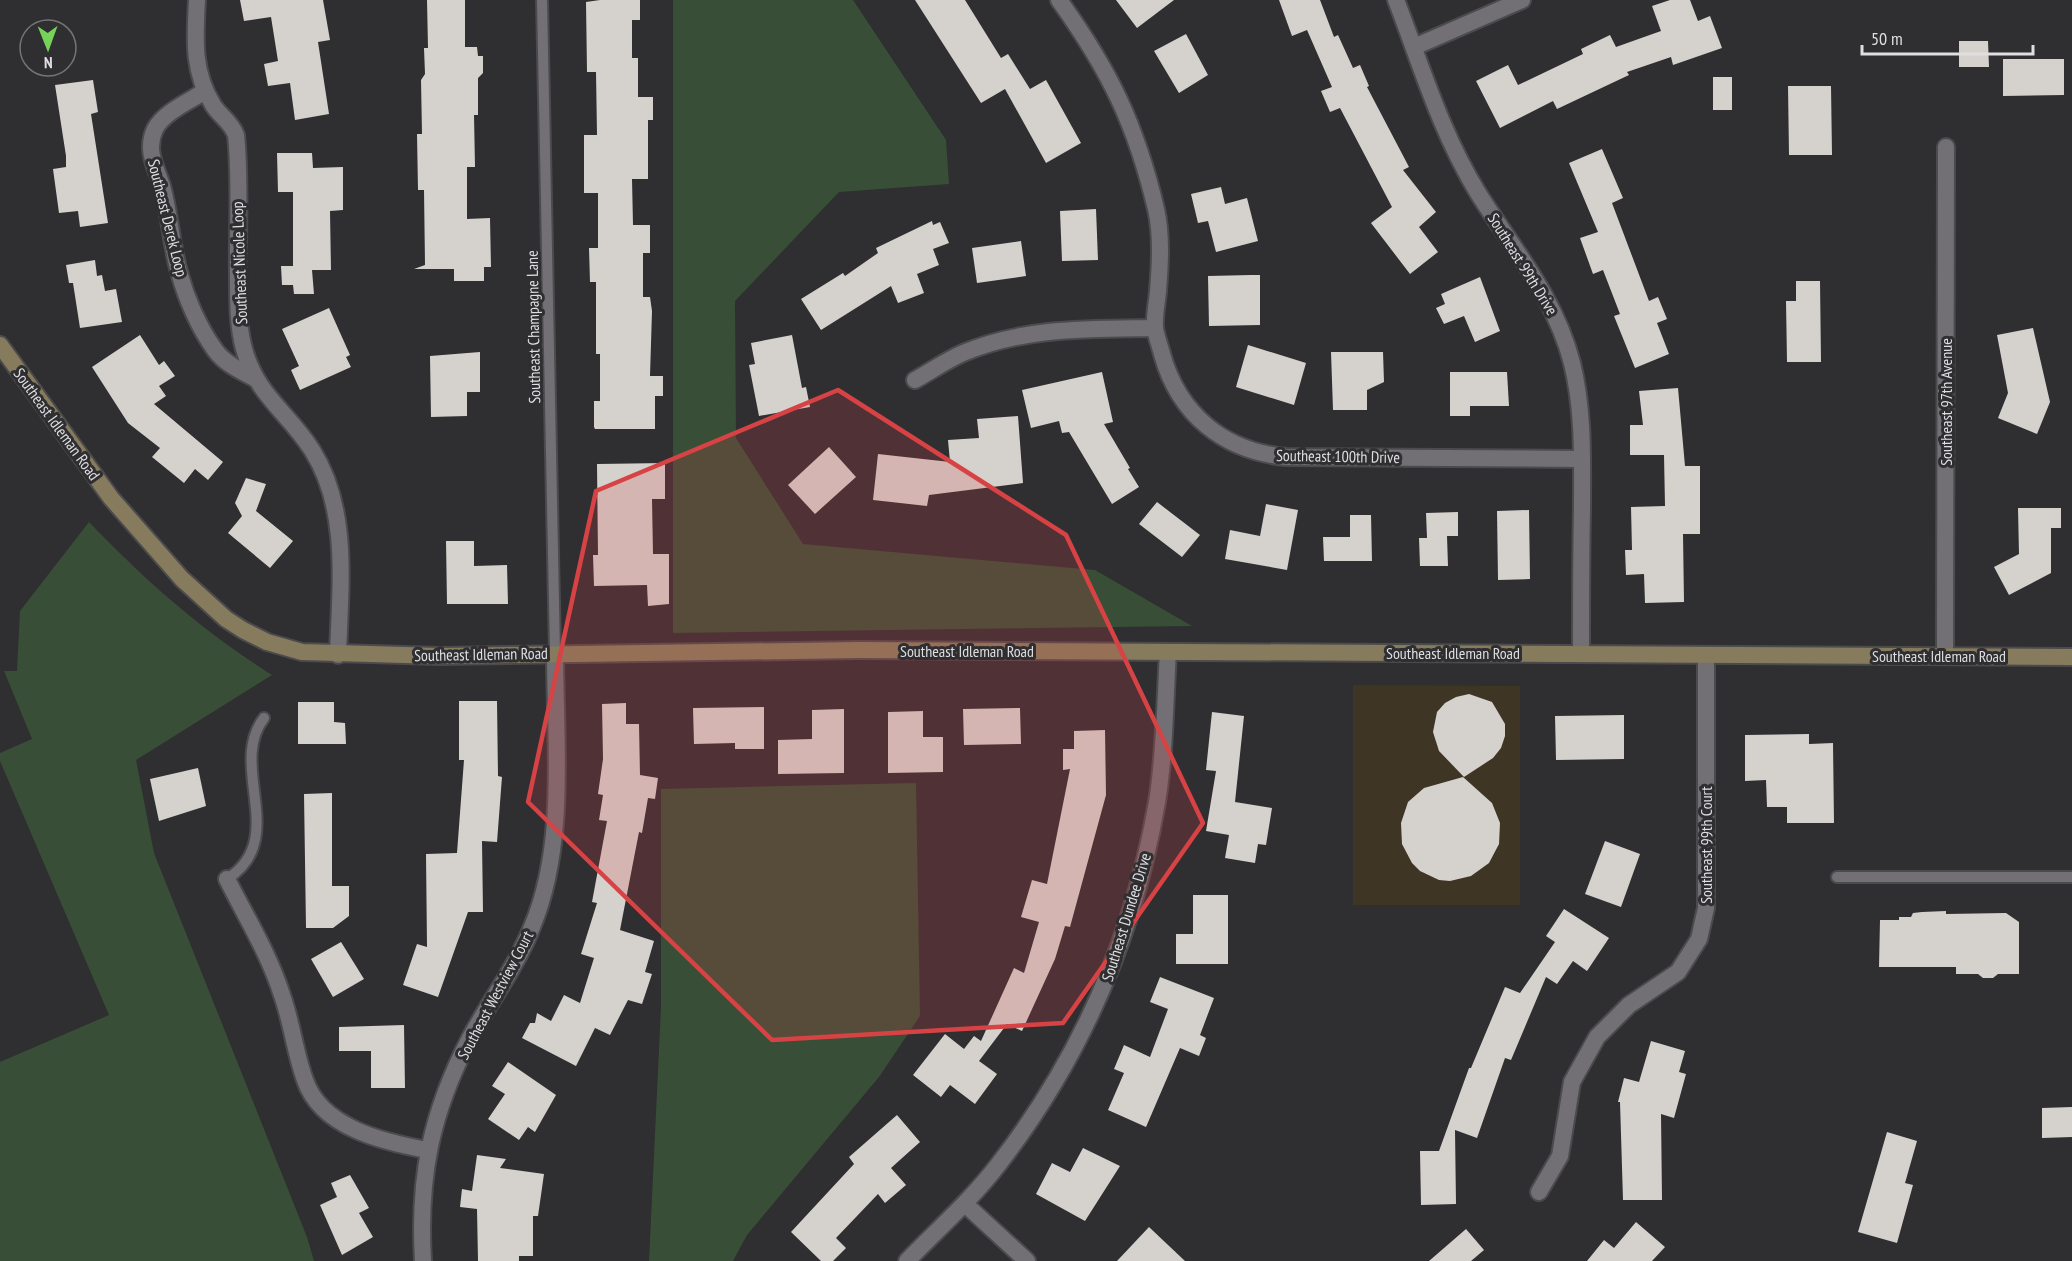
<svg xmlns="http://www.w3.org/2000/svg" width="2072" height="1261" viewBox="0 0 2072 1261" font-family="'PT Sans Narrow',sans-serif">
  <rect width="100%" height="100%" fill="#2f2e31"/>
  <polygon fill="#3f3525" points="1353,685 1520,686 1520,905 1353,905"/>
  <g fill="#384e37">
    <polygon points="673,0 853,0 946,140 949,184 839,192 735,301 736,438 803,544 1095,570 1192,626 673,633"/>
    <path d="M89,522C148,583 200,629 272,675L136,760L154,853L307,1237L314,1261H0V1062L109,1015L0,761V753L32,739L4,671H17L20,611Z"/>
    <polygon points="916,783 920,1016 879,1077 747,1235 733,1261 649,1261 661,1007 661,789"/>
  </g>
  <g fill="#d5d2ce">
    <polygon points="240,0 323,0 330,40 318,42 329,114 295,120 290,83 268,86 264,64 278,61 271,17 244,21"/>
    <polygon points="427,0 465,0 465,47 477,47 478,56 483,56 483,73 478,78 478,115 474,115 475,167 467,167 467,219 490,218 491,267 484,267 484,281 454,281 454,269 414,269 425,265 424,190 418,190 417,134 422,134 421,80 425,74 424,48 428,48"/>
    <polygon points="600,0 640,0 640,20 632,20 632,58 638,58 638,97 653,97 653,120 648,120 648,179 632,179 633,225 650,225 650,253 643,253 643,297 650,297 652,311 650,376 663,376 663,396 655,396 655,429 595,429 594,427 594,401 600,401 600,354 596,354 596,282 590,282 589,248 598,248 598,193 584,193 584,135 597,135 596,72 587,72 586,2"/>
    <polygon points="915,0 965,0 1001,58 1008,54 1030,89 1046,80 1081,143 1046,163 1005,89 981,103"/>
    <polygon points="1116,0 1174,0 1137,28"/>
    <polygon points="1279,0 1320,0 1334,37 1338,35 1353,68 1360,65 1369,86 1367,87 1409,167 1403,170 1436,212 1419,227 1438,252 1410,274 1371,223 1392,207 1340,108 1330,112 1321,91 1332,87 1307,30 1292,36"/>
    <polygon points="1670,0 1690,0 1698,21 1710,16 1722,48 1673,65 1671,57 1627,72 1629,75 1557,109 1553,101 1500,128 1476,81 1508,65 1518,85 1583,54 1581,49 1610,35 1616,47 1661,31 1652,6"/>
    <polygon points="1186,34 1208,75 1179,93 1154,51"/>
    <polygon points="1959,41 1988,41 1989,67 1959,67"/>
    <polygon points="2003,59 2064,59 2064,95 2003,96"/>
    <rect x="1713" y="77" width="19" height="33"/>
    <polygon points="93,80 98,112 91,114 108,223 80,227 78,211 59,213 53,169 66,167 66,156 55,85"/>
    <polygon points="1788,86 1831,86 1832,155 1789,155"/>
    <polygon points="1602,149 1623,198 1612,203 1649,301 1658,297 1667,319 1657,323 1669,354 1635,368 1614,316 1620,314 1603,270 1593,274 1580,238 1598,232 1569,163"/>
    <polygon points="277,153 312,153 313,168 343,167 343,210 330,211 331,270 312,270 314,294 294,294 293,285 282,285 281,266 293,266 293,192 278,192"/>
    <polygon points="1221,187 1225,204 1247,198 1258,241 1216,252 1208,221 1198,223 1191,194"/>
    <polygon points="1096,209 1098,260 1062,261 1060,211"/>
    <polygon points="932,221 933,225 940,222 949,243 933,249 939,265 917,274 924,293 898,303 891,286 821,330 801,299 843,273 845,276 878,253 876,248"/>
    <polygon points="1021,241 1026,276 977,283 972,248"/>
    <polygon points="95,260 97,276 102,275 105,291 116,289 122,322 80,328 73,283 69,283 66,265"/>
    <polygon points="1251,275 1260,275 1260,325 1209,326 1208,276"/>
    <polygon points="1480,277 1500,331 1475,342 1464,316 1444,324 1436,308 1445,304 1441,294"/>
    <polygon points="1796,281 1820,281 1821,362 1787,362 1786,301 1796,301"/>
    <polygon points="329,308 350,355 346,357 351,367 300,390 291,370 299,366 282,329"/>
    <polygon points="2033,328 2050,402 2037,434 1998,418 2008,393 1997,335"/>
    <polygon points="140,335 159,365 164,361 175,376 159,386 166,396 154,404 223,462 208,480 195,469 184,483 152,457 160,448 128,423 92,367"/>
    <polygon points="792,335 802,388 806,387 810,407 759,416 749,365 755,364 751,343"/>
    <polygon points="1248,345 1306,363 1294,405 1236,387"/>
    <polygon points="480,352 480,392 467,392 467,416 431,417 430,356"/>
    <polygon points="1331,352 1383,352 1384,382 1367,390 1367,410 1333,410"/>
    <polygon points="1102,372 1113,422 1104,424 1130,468 1128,469 1139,487 1112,504 1069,432 1062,433 1059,421 1031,428 1022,390"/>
    <polygon points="1450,372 1507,372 1509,406 1470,406 1470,416 1450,416"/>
    <polygon points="1678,388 1685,466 1700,466 1700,534 1683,534 1684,602 1645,603 1644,574 1626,575 1625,550 1632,550 1631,507 1665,506 1664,455 1630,455 1630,425 1643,425 1639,391"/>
    <polygon points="1018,416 1023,483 929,495 927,506 873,500 878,454 950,462 948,440 979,438 977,419"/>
    <polygon points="829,447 856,477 815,514 788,485"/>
    <polygon points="665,463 665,499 652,499 653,554 669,554 669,604 648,606 647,585 594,586 593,555 598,555 597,464"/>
    <polygon points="246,478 266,484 256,511 293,541 270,568 228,533 242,516 235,503"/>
    <polygon points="1157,502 1200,535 1182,557 1139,524"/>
    <polygon points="1266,504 1298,510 1287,570 1225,559 1230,530 1260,536"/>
    <polygon points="2018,508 2061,508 2061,528 2051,528 2051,573 2009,595 1994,567 2019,554"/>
    <polygon points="1529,510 1530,579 1498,580 1497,511"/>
    <polygon points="1458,512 1458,536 1447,536 1448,566 1420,566 1419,538 1427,538 1426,513"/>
    <polygon points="1350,515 1371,515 1372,561 1324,561 1323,537 1350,537"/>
    <polygon points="446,541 474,541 474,566 507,565 508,604 447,604"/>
    <polygon points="1469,694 1492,702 1505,724 1505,736 1501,748 1493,758 1464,777 1439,751 1433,732 1437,712 1445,703 1456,697"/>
    <polygon points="459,701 497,701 498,776 502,777 497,842 482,841 483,912 468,912 438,997 403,985 417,944 427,947 426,854 457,853 464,760 459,760"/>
    <polygon points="298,702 334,702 334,722 345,723 346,744 298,744"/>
    <polygon points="626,703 626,724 639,724 640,775 658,778 655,799 648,798 642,833 639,832 620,930 654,941 645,972 652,974 642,1004 628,1000 610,1035 595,1028 576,1066 522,1038 530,1023 535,1023 537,1013 551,1021 564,995 580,1003 594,958 581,954 597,903 592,902 607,821 599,820 603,795 598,794 603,759 602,704"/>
    <polygon points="764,707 764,749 735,749 735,743 694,744 693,708"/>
    <polygon points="1020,708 1021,744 964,745 963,709"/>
    <polygon points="844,709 844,773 778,774 778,740 812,739 812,710"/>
    <polygon points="923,711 923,737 943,737 943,772 888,773 888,712"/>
    <polygon points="1212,712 1244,716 1235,802 1272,808 1266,845 1258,844 1255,863 1225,858 1229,835 1206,831 1216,771 1206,770"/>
    <polygon points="1624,715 1624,759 1556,760 1555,716"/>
    <polygon points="1105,730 1106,795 1070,927 1065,926 1055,959 1022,1031 1007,1024 979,1061 997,1074 975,1104 950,1085 941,1097 913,1075 945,1034 964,1049 974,1036 981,1041 1014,968 1024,973 1039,922 1021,917 1032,880 1047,884 1070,769 1063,770 1063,749 1074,749 1074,731"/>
    <polygon points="1809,734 1809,744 1833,743 1834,823 1787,823 1787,807 1767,807 1766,780 1745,781 1745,735"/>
    <polygon points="198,768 206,806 159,821 150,779"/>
    <polygon points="1463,777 1492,803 1500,823 1499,844 1489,863 1471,876 1450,881 1439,880 1420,871 1412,863 1402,844 1401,823 1408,802 1424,788"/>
    <polygon points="332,793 332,886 349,886 349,916 333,928 306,928 304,794"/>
    <polygon points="1605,841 1640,854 1621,907 1585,894"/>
    <polygon points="1193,895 1228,895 1228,964 1176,964 1176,934 1193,934"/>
    <polygon points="1564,909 1609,938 1587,971 1573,961 1557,984 1546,977 1511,1060 1505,1058 1477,1138 1455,1130 1456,1204 1421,1205 1420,1151 1439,1151 1469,1068 1471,1068 1505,987 1520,993 1555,942 1546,936"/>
    <polygon points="1946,911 1946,914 2006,913 2019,922 2019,974 1998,974 1993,978 1983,978 1978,974 1956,974 1956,967 1879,967 1880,920 1899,920 1899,917 1911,917 1913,913 1922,912"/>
    <polygon points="341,942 364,979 333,997 311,959"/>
    <polygon points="1160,977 1214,998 1200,1035 1206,1038 1199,1056 1180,1048 1146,1127 1108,1110 1124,1073 1114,1069 1124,1045 1150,1057 1168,1009 1150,1002"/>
    <polygon points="404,1025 405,1088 371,1088 371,1051 339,1051 339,1027"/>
    <polygon points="1651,1041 1685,1051 1679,1072 1686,1074 1674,1118 1661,1114 1662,1200 1623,1200 1620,1102 1618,1102 1624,1078 1639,1082"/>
    <polygon points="508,1062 556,1095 535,1132 528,1127 519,1140 488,1119 505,1094 492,1086"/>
    <polygon points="2072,1107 2072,1137 2042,1138 2042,1108"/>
    <polygon points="897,1115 920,1142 891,1168 906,1185 885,1203 878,1194 836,1238 846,1248 833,1261 821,1261 791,1232 854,1164 849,1157"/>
    <polygon points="1887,1132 1917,1141 1905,1183 1913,1185 1897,1243 1858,1232"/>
    <polygon points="1083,1148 1120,1166 1085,1221 1036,1194 1052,1163 1070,1172"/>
    <polygon points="477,1155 506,1159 500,1168 544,1174 538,1216 533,1216 533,1256 519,1256 519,1261 478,1261 477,1209 460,1207 462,1189 472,1191"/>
    <polygon points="350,1175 369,1208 359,1213 373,1237 342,1255 320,1205 337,1197 331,1183"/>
    <polygon points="1636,1222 1665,1247 1652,1261 1587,1261 1604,1240 1614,1248"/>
    <polygon points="1149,1227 1185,1261 1117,1261"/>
    <polygon points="1466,1229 1484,1250 1471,1261 1429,1261"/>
  </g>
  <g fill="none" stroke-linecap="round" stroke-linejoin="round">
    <g stroke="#4b4a4d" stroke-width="14">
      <g id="service">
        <polyline points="542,0 555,653"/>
        <polyline points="1837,877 2072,877"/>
        <path d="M227,879C290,839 227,766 264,718"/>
      </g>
    </g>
    <g stroke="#4b4a4d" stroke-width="20">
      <g id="minor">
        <path d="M197,0C195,38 192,71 213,105C220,116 231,122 236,135C241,182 237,233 238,281C238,303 238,327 244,349C257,396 288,412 312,450C350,510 340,586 338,655"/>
        <path d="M1059,0C1110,71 1136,125 1156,209C1162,235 1160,266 1158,291C1157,303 1154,316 1155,328C1156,336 1160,346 1162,354C1179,415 1224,451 1286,457L1582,459"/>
        <path d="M1396,0C1421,65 1441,133 1478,193C1513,249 1555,297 1572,363C1584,411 1582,460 1582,508C1581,557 1581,605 1581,654"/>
        <polyline points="1414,47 1522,0"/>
        <path d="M205,91C190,101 164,112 155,129C145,150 156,167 162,186C170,214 171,244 179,272C186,298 199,328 215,350C225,364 241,371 256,379"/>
        <path d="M915,380C931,371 947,360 963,353C1025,327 1089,329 1155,328"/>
        <polyline points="1945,656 1946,147"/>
        <path d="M227,879C246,917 269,954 282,995C292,1023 295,1053 305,1080C321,1128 384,1142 427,1150"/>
        <polyline points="1539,1192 1560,1156 1572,1082 1597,1037 1629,1005 1678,972 1699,939 1706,908 1706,656"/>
        <polyline points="965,1204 1027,1261"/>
        <path d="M423,1261C418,1177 431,1113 470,1038C490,1001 516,967 532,927C567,844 555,741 555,653"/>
        <path d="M907,1261C938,1229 971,1200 998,1165C1081,1058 1134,935 1157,802C1165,753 1165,701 1168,652"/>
      </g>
    </g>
    <g stroke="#4b4a4d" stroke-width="20">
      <polyline id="secondary" points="0,345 111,498 182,579 226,619 243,630 267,642 302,652 439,656 859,650 2072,657"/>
    </g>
    <use href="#service" stroke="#727074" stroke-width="10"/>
    <use href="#minor" stroke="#727074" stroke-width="16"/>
    <use href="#secondary" stroke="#867b5c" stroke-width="16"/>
  </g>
  <path fill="#d74344" fill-opacity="0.2" stroke="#d74344" stroke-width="4.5" stroke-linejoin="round" d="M838,390L1066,535L1203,823L1063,1023L772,1040L528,802L596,491Z"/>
  <g text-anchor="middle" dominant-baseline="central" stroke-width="6" stroke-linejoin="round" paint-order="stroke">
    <g font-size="16" fill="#dfdee0" stroke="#2f2e31">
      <text transform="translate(168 218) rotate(76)">Southeast Derek Loop</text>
      <text transform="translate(239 263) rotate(-92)">Southeast Nicole Loop</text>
      <text transform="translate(1523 264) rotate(58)">Southeast 99th Drive</text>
      <text transform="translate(533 327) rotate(-91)">Southeast Champagne Lane</text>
      <text transform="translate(1946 402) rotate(-90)">Southeast 97th Avenue</text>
      <text transform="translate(57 424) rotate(54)">Southeast Idleman Road</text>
      <text transform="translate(1338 456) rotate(1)">Southeast 100th Drive</text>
      <text x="967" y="651">Southeast Idleman Road</text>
      <text x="1453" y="653">Southeast Idleman Road</text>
      <text transform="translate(481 654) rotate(-1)">Southeast Idleman Road</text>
      <text x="1939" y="656">Southeast Idleman Road</text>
      <text transform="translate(1706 845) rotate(-90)">Southeast 99th Court</text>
      <text transform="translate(1126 917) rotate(-73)">Southeast Dundee Drive</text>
      <text transform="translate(495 995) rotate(-62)">Southeast Westview Court</text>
    </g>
  </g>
  <g transform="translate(48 48) rotate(179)"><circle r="28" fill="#2f2e31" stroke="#757477" stroke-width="1.5"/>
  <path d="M0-4.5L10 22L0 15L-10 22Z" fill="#77d259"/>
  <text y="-9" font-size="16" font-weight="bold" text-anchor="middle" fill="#dfdee0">N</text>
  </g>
  <path d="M1862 45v9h171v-9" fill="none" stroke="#dfdee0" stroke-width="3"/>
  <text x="1871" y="45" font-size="18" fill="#dfdee0" stroke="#2f2e31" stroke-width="4.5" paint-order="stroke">50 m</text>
</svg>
